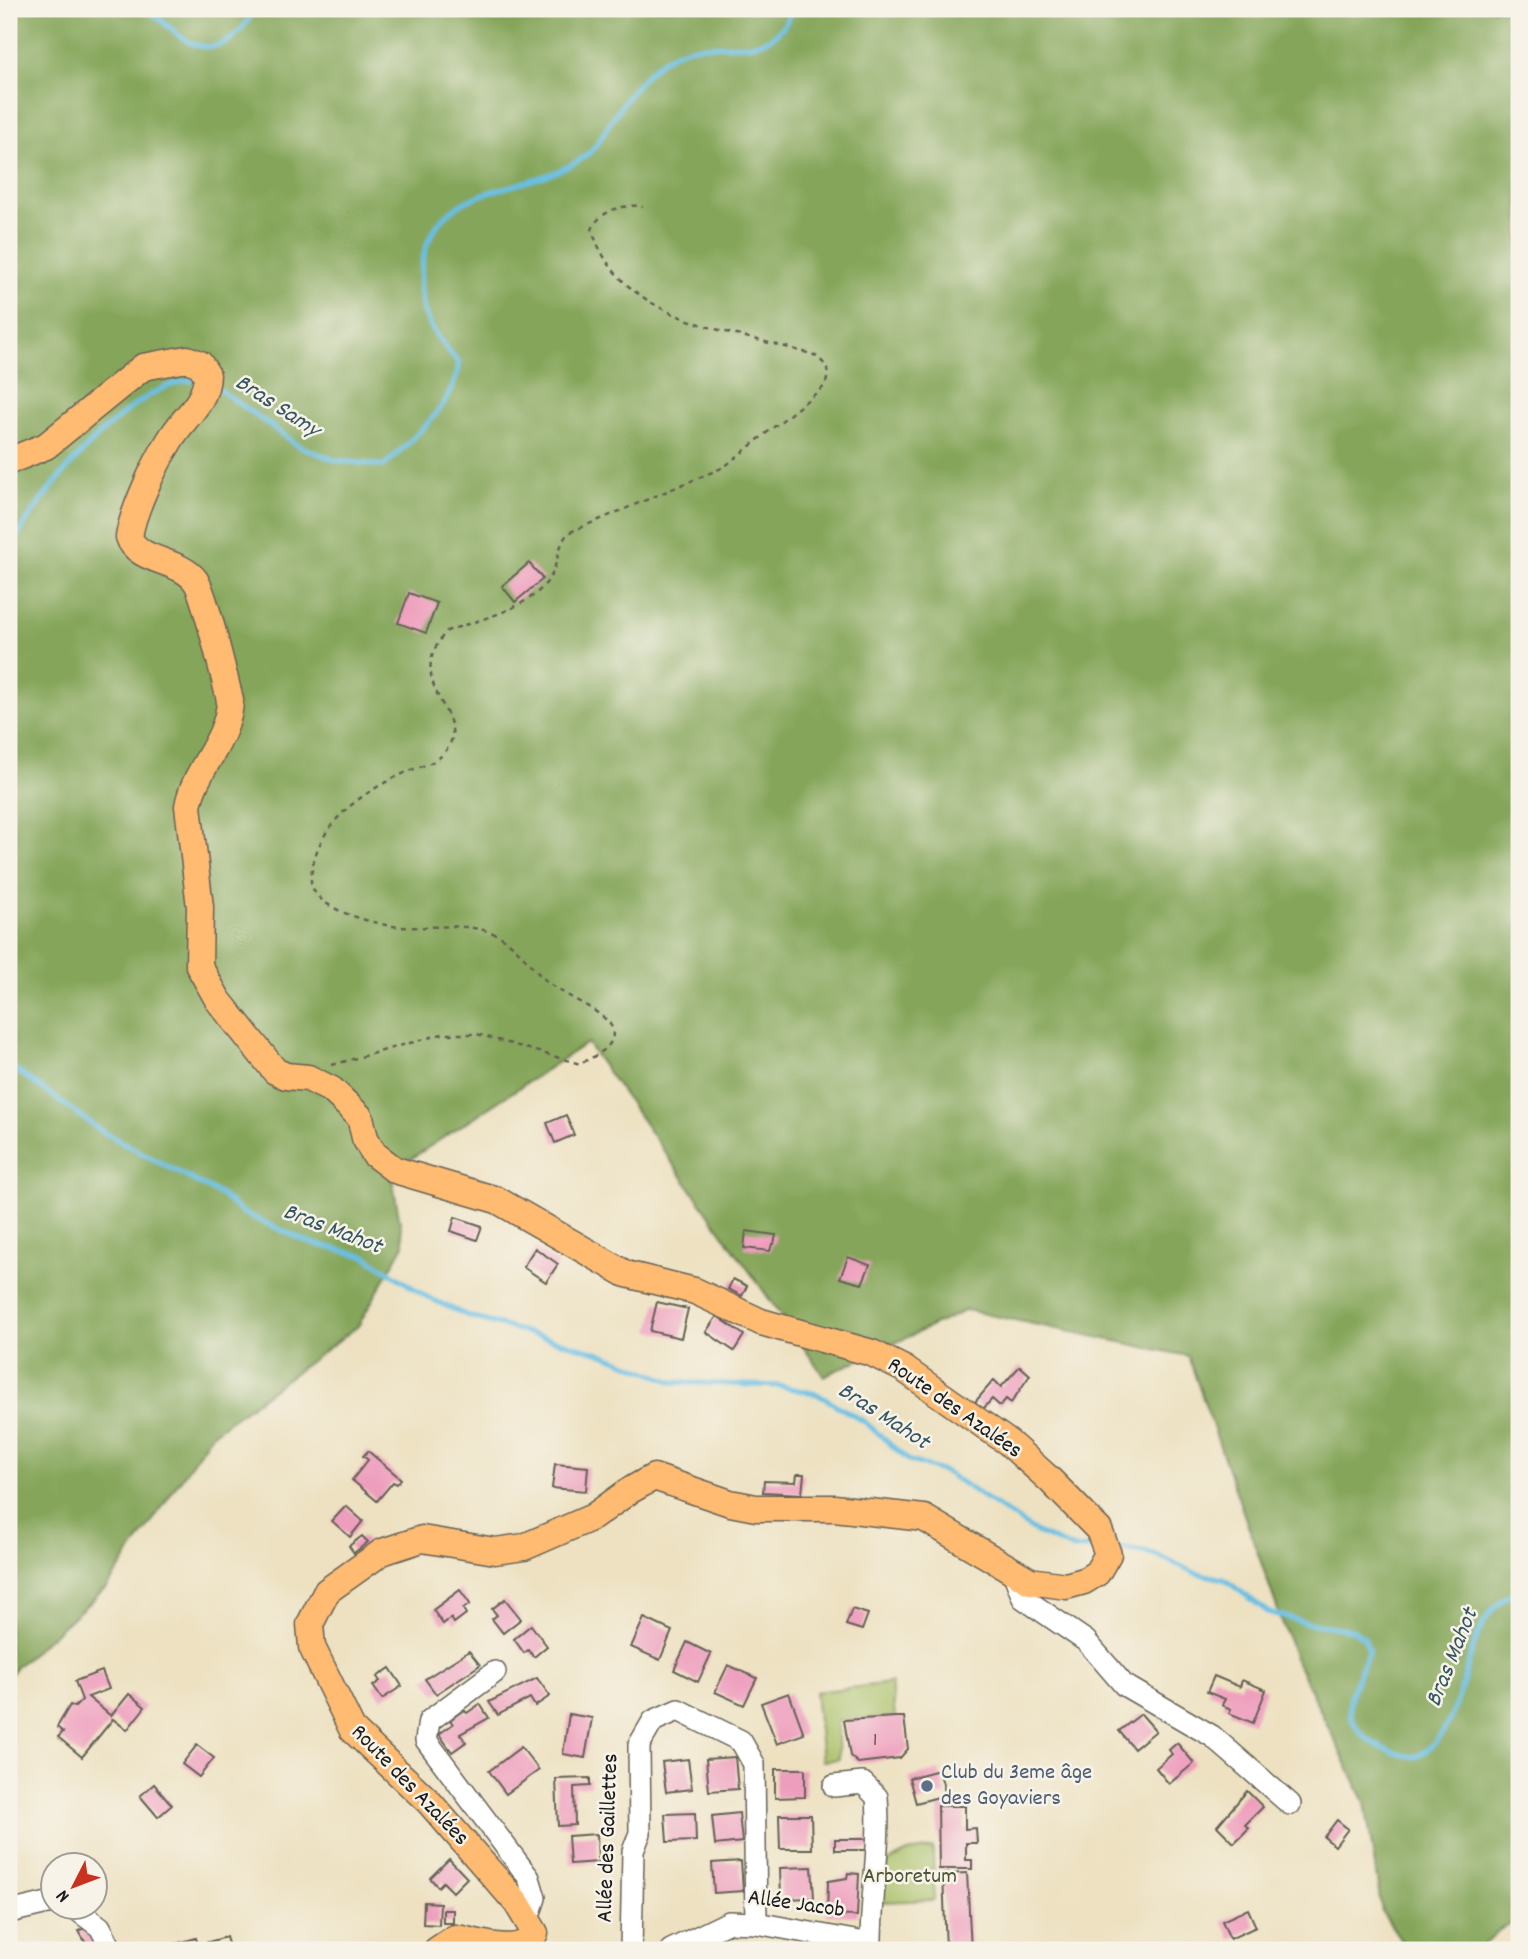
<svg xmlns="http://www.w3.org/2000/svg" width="1528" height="1959" viewBox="0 0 1528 1959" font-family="Dekko,sans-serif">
  <rect width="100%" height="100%" fill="#f7f3e8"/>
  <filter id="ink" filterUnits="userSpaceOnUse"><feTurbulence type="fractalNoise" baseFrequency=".0143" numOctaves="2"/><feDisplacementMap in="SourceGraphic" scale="14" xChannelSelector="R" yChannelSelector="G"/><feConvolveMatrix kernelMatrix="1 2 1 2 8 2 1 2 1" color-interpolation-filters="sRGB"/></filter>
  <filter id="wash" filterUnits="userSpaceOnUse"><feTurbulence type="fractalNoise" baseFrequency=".00686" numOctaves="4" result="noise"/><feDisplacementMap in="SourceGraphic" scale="28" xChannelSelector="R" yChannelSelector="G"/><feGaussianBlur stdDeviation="1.57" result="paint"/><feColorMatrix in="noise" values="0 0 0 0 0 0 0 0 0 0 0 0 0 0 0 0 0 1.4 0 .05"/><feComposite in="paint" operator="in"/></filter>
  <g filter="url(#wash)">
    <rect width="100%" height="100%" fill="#ede1c1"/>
    <g fill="#a7bf65" stroke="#626e40" stroke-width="2">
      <polygon points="891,1683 895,1717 837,1721 839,1759 822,1761 815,1692"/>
      <polygon points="933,1848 934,1900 881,1902 888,1862 908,1852"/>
    </g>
    <polygon fill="#85a65a" stroke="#50613b" stroke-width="2" points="9,9 1519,9 1519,1919 1498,1931 1478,1950 1408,1950 1382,1912 1365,1802 1296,1661 1188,1356 966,1310 824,1376 587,1043 391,1172 404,1245 358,1326 212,1434 107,1587 16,1667 9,1678"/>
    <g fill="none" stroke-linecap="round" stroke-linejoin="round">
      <g stroke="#67bfe4" stroke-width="5">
        <path d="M141,9C157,14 168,27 181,37C213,60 240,39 254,9"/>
        <path d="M213,385L299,446L335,460L384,466C414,436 454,407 459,363C430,330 415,310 422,264C435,177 527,198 584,157C595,149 602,136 609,124C626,98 645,69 673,54C716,31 771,69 792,9"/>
        <path d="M9,553C30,502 140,371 200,381"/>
        <polyline points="9,620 12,666 9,683"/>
        <polyline points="9,1065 103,1132 221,1195 243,1213 310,1243 365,1256 427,1297 468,1316 600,1353 673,1382 780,1386 817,1394 865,1422 908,1460 947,1473 1037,1533 1074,1549 1098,1547"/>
        <path d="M1115,1547L1154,1554L1196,1573L1224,1579L1268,1612L1303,1622L1353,1630L1365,1639L1369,1650C1364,1667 1351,1684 1350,1702C1347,1737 1387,1754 1416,1757C1480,1721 1451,1620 1519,1590"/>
      </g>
    </g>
    <g id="blocks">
      <g fill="#ee9ebd">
        <polygon points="529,563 543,579 515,602 502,586"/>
        <polygon points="409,593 437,603 426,633 398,623"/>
        <polygon points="566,1115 574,1135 555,1143 547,1123"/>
        <polygon points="455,1217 482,1226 477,1240 451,1231"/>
        <polygon points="746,1231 776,1235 774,1244 772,1244 770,1251 744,1248"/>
        <polygon points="535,1248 558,1264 546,1282 523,1267"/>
        <polygon points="848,1257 870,1265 862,1284 840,1278"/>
        <polygon points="733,1279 747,1286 742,1296 728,1289"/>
        <polygon points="657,1302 688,1309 681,1338 650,1331"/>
        <polygon points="717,1316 744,1335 734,1351 706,1332"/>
        <polygon points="1020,1366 1030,1375 1011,1403 1006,1399 1000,1406 992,1399 983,1409 975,1402 994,1380 1001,1387"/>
        <polygon points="368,1451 401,1479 397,1484 393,1482 377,1501 352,1480 368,1460 363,1456"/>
        <polygon points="555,1464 588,1467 586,1491 552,1488"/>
        <polygon points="797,1474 804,1474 802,1494 763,1492 764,1481 796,1482"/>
        <polygon points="346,1506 363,1521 350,1537 332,1521"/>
        <polygon points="362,1536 368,1542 354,1553 349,1546"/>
        <polygon points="460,1590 470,1604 463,1609 466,1614 454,1623 451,1618 443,1624 433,1610"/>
        <polygon points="505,1599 521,1619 503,1633 492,1619 497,1615 492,1609"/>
        <polygon points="852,1609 868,1614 862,1630 846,1625"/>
        <polygon points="644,1618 672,1631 660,1660 631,1647"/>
        <polygon points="531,1625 547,1646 534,1657 528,1650 524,1653 514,1639"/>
        <polygon points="687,1642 711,1654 698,1682 674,1670"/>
        <polygon points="469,1651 480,1665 436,1694 425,1679"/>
        <polygon points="728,1665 757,1678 744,1705 715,1692"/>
        <polygon points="390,1668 402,1686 382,1699 373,1686 380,1681 377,1677"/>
        <polygon points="102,1671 109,1689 88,1697 111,1716 129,1694 145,1707 127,1730 113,1719 82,1757 58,1737 63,1732 57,1727 70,1705 75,1707 82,1700 75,1681"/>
        <polygon points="1214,1676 1240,1687 1242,1680 1266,1690 1253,1723 1229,1713 1231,1709 1222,1705 1225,1699 1207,1692"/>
        <polygon points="537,1678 550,1696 535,1706 530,1698 498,1715 489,1702"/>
        <polygon points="789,1693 804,1734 777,1744 761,1703"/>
        <polygon points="480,1704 489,1718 460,1734 466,1742 452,1752 439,1734 453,1724 450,1720 458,1714 464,1710 467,1713"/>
        <polygon points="569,1714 592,1718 585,1758 563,1754"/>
        <polygon points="1141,1714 1156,1731 1134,1749 1119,1731"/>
        <polygon points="895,1717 904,1717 908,1749 900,1758 858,1763 850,1756 844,1720"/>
        <polygon points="1177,1743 1194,1763 1169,1784 1156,1768 1172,1754 1169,1750"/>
        <polygon points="197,1745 214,1758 199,1777 182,1764"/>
        <polygon points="521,1747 539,1770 506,1794 489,1771"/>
        <polygon points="735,1757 738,1789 709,1791 706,1759"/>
        <polygon points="688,1759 692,1789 666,1792 662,1762"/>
        <polygon points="775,1769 805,1769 805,1797 775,1798"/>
        <polygon points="939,1770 946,1795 916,1803 909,1778"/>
        <polygon points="590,1778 590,1786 574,1787 575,1825 558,1826 556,1779"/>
        <polygon points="154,1784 172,1805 158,1817 140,1796"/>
        <polygon points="1247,1791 1263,1807 1245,1825 1249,1828 1234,1843 1217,1826"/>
        <polygon points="938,1806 965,1806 965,1829 976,1828 977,1843 966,1843 966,1860 972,1860 972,1869 939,1869"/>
        <polygon points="695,1813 696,1841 667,1842 665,1814"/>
        <polygon points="739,1813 742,1842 715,1845 712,1816"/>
        <polygon points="779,1815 811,1815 812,1849 780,1849"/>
        <polygon points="1337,1820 1348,1829 1335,1846 1324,1837"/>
        <polygon points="597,1834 598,1862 570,1864 568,1836"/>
        <rect x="835" y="1839" width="35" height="11"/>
        <polygon points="449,1859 467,1878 453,1892 443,1882 438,1887 430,1878"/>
        <polygon points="741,1861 743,1891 714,1893 712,1863"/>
        <polygon points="812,1867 814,1898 781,1899 780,1868"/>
        <polygon points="848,1873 859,1874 857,1916 827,1915 828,1881 847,1878"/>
        <polygon points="967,1873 971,1950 946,1950 943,1874"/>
        <polygon points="424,1902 440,1903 439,1925 423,1924"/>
        <polygon points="1248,1909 1256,1927 1230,1939 1222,1921"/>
        <rect x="443" y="1910" width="10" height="13"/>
        <polygon points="91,1925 105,1950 82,1950 88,1947 79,1931"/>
        <polygon points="226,1937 230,1950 172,1950 171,1945 196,1938 198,1945"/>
      </g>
    </g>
  </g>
  <g filter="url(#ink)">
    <use href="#blocks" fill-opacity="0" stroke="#656156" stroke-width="2"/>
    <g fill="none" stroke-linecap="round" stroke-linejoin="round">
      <g stroke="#656156" stroke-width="24">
        <g id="minor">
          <polyline points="1012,1569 1023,1598 1086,1641 1124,1685 1212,1736 1290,1804"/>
          <polyline points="495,1672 429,1721 426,1740 529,1878 535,1898 528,1919"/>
          <path d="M834,1786L863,1783L877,1797C881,1848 870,1899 871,1950"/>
          <polyline points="72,1906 100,1927 112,1950"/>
          <polyline points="9,1912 52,1902"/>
          <polyline points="631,1950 633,1851 640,1833 639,1745 653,1721 678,1710 741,1741 754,1764 756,1923"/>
          <polyline points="671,1950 729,1922 756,1923 871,1944"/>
        </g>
      </g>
      <g stroke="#656156" stroke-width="29">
        <path id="major" d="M9,461L46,446L143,367L187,359L200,364L207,375C206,404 184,416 170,440C155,464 133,510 129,537C137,562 179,559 195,580C204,591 225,680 230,700C229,741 195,768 188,806L200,907L199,966L218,1000L275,1071L286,1076L308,1078L332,1090L360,1117L365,1138L374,1154L395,1170L497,1200L626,1274L695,1291L761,1322L872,1353L904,1369L1009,1443L1050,1480L1099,1530L1108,1554L1097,1573L1084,1581L1066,1586L1030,1581L924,1518L834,1508H756L730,1503L654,1477L629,1491L593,1517L524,1547L495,1551L422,1539L382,1552L327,1591L310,1624L312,1647L352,1729L429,1802L517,1903L535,1933C521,1959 479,1941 455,1938L437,1950"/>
      </g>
      <g stroke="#656156" stroke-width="2.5" stroke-dasharray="5 5" stroke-linecap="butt">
        <path d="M332,1065L442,1034H477L580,1064C592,1057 618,1048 612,1028C607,1013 567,997 553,986C529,970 520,942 490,932C456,920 420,932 386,925C363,920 309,907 311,878C315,823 363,791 409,771C420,766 434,764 442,755C480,717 397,687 447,631C479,619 534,609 552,574C558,561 558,546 568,533L724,467L825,386C830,370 828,365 814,355C734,330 622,324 592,230C597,212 626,202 643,207"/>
        <polyline points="9,1608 13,1613 13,1631 9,1640"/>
      </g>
      <use href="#minor" stroke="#fff" stroke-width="21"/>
      <use href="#major" stroke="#febb71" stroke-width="26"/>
    </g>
  </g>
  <circle fill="#5c6f8a" stroke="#f7f3e8" stroke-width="2.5" cx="927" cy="1786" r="7"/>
  <g text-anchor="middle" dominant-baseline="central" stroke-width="5" stroke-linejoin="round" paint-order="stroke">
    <g font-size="19" fill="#503c44">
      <text x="875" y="1741">1</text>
    </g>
    <g font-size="23" fill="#1c1c1c" stroke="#f7f3e8">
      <text transform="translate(954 1409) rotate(35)">Route des Azalées</text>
      <text transform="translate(409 1786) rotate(46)">Route des Azalées</text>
      <text transform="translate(609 1838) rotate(-88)">Allée des Gaillettes</text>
      <text transform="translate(796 1905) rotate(8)">Allée Jacob</text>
    </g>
    <g font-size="23" fill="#4e5e75" stroke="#f7f3e8" text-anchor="start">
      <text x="941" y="1773">Club du 3eme âge<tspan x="941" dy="26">des Goyaviers</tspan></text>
    </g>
    <g font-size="23" fill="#4d5536" stroke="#f7f3e8">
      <text x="910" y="1877">Arboretum</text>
    </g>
    <g font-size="24" font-style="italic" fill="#365562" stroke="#f7f3e8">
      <text transform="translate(277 407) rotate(33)">Bras Samy</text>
      <text transform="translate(332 1230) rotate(21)">Bras Mahot</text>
      <text transform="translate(883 1417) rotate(33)">Bras Mahot</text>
      <text transform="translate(1453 1658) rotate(-68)">Bras Mahot</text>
    </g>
  </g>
  <rect width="1528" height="1959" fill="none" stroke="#f7f3e8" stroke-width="35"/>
  <g transform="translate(74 1886) rotate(228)"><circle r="33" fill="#f7f3e8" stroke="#9f9d96" stroke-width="2"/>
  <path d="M0-5L12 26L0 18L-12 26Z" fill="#c8321e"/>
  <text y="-10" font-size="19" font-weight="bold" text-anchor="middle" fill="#1c1c1c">N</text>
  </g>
</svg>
